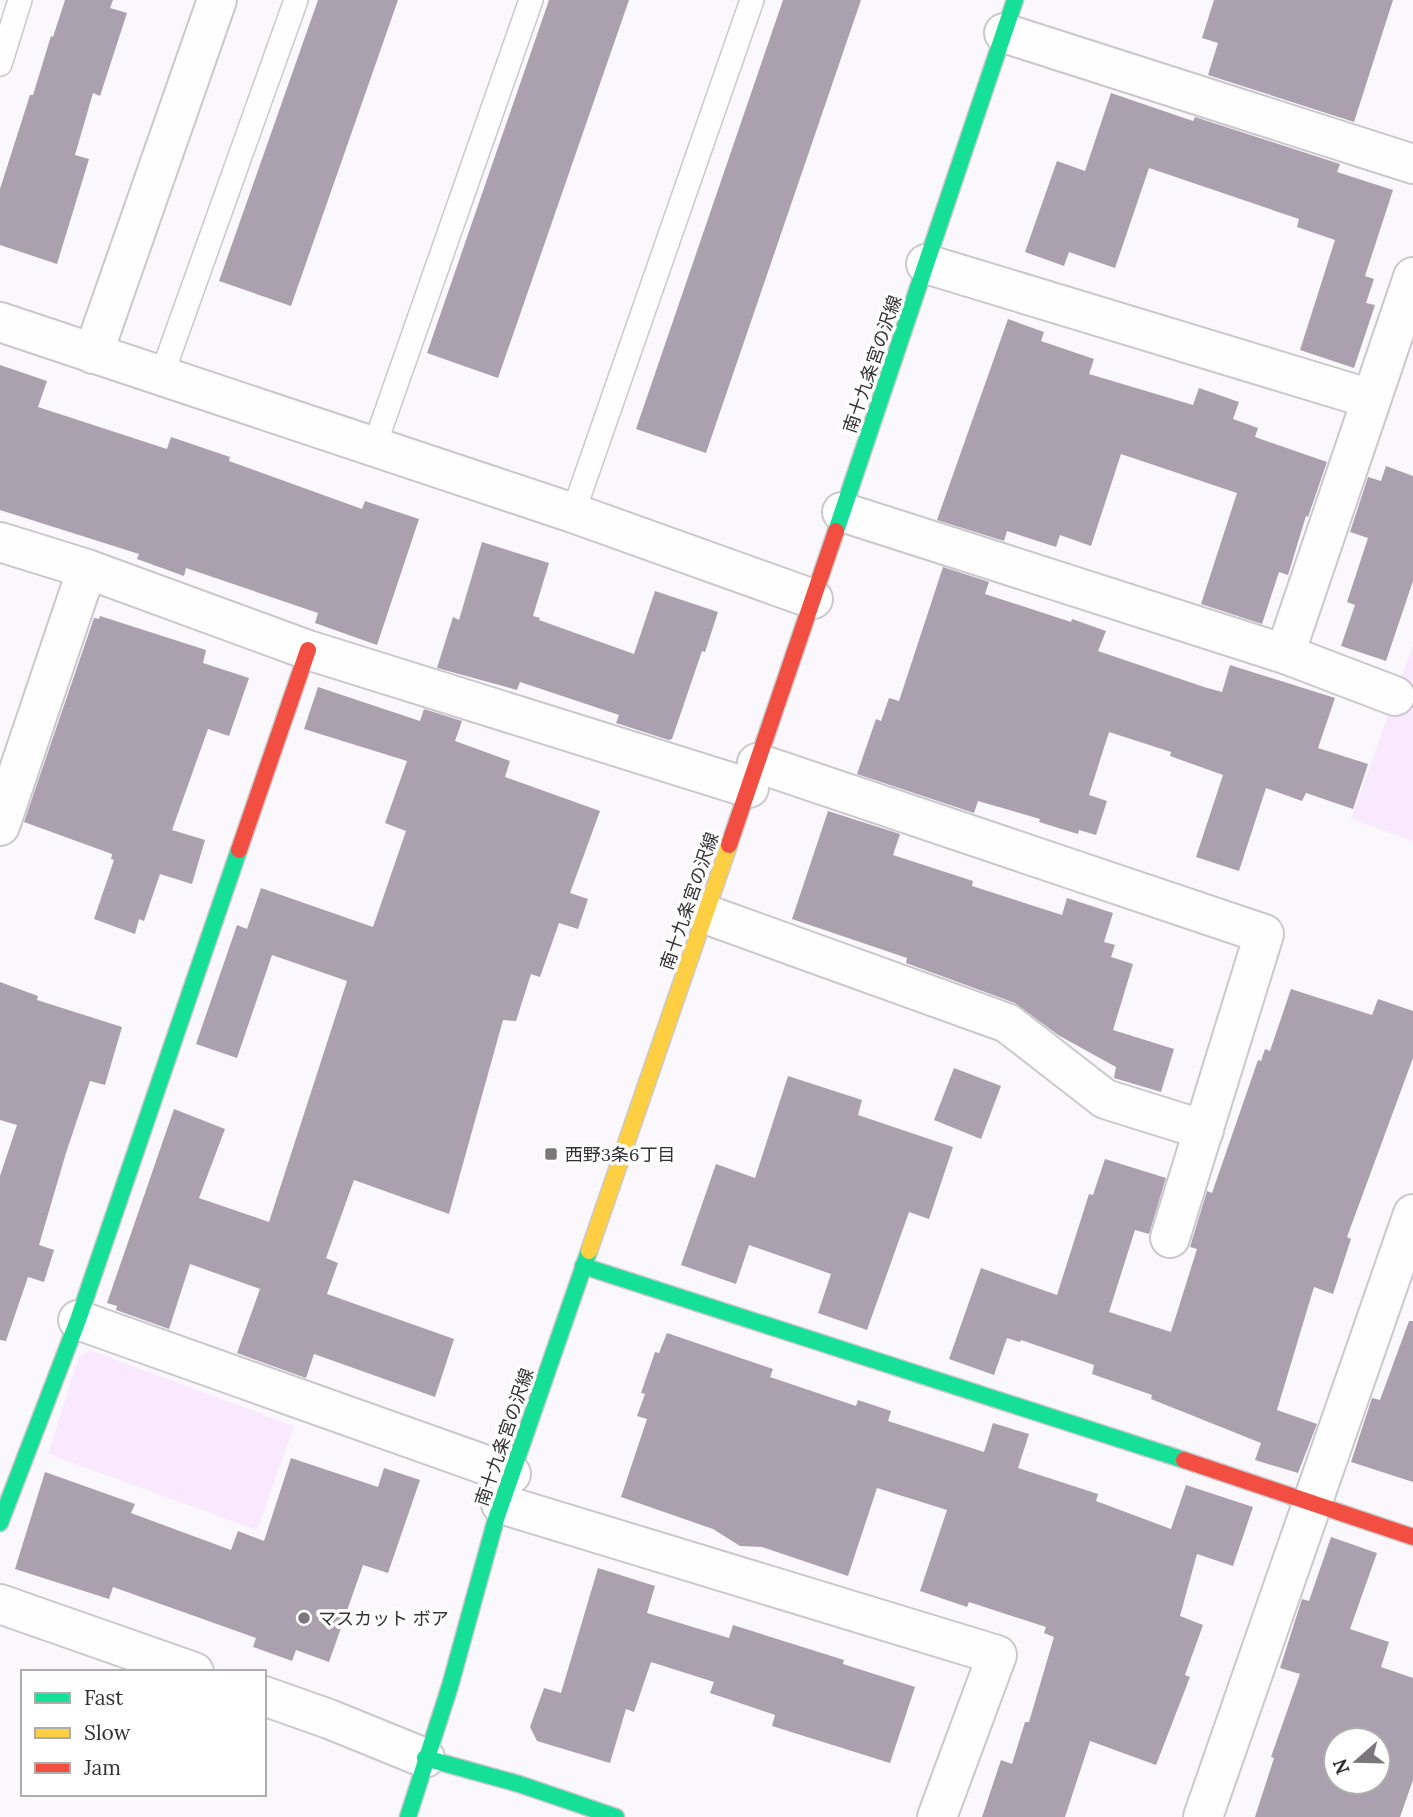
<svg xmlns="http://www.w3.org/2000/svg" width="1413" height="1817" viewBox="0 0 1413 1817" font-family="Lora,'Noto Sans JP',serif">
  <rect width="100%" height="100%" fill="#fbf8fd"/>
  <g fill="#f9e9fe">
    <polygon points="1413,645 1413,841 1351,819"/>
    <polygon points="90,1350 294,1426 257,1530 48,1454 79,1357"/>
  </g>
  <g fill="#aba0ae" fill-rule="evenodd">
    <polygon points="65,0 113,0 110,8 127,13 100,96 93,93 75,155 89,159 57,264 0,245 0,189 30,95 33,95 51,36 53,37"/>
    <polygon points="318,0 398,0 291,306 219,281"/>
    <polygon points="549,0 629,0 498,378 427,353"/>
    <polygon points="783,0 861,0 706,453 636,429"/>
    <polygon points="1214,0 1393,0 1354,122 1208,75 1218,43 1202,38"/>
    <polygon points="1111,93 1193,121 1195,117 1340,164 1337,172 1393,190 1365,276 1374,279 1366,303 1375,305 1354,368 1300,350 1335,240 1297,227 1299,219 1149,168 1115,268 1069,252 1064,266 1025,252 1057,161 1085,171"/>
    <polygon points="1008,319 1044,332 1041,341 1094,359 1089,374 1193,405 1199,388 1239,402 1233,419 1258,428 1255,437 1327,462 1308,517 1306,516 1288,575 1279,572 1262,624 1201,604 1237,493 1121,454 1091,546 1060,535 1056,547 1007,531 1004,541 937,520"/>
    <polygon points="0,365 47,381 38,407 167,449 171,437 230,457 229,461 362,509 365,501 419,519 377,645 315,623 318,613 186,568 184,576 137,559 139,554 0,510"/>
    <polygon points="1386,466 1413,476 1413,581 1386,661 1341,646 1355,605 1347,602 1368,538 1350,532 1368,477 1381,481"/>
    <polygon points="482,542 549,563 533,616 540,618 539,620 634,654 655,591 718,612 705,652 702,651 672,739 669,740 616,723 619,715 520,682 517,690 437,668 453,617 459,620"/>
    <polygon points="943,567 989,582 985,594 1071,622 1072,619 1106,631 1098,651 1204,687 1222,692 1230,665 1335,698 1318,748 1368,764 1353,809 1306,793 1302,801 1266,788 1239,871 1196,857 1223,775 1170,756 1171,752 1109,732 1089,795 1107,801 1096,835 1079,830 1078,834 1039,822 1040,819 978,801 974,813 857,774 876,719 881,721 889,698 899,701"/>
    <polygon points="100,616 206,650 203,663 249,678 229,736 208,729 172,830 205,840 192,884 160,874 144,921 139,919 135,934 94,919 114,860 111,859 112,854 24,822 94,618 99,619"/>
    <polygon points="318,687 420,721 424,709 462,721 455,741 510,761 505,777 600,811 570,893 588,899 578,929 559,923 540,977 531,974 516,1021 503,1020 449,1214 354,1180 326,1258 338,1263 327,1294 454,1339 435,1397 314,1354 306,1378 237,1353 260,1289 190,1264 169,1329 116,1310 117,1306 107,1303 174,1109 225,1129 199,1198 269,1222 347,981 272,955 237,1058 196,1044 237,925 247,929 261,888 373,927 406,831 385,823 407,761 304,729"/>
    <polygon points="828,811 900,834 893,855 973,881 972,886 1062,915 1067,898 1113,913 1104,942 1115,945 1111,957 1133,964 1113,1030 1174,1049 1161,1092 1114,1078 1116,1067 1058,1035 1015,1003 906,963 907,958 792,919"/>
    <polygon points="0,982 38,996 37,1000 122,1027 105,1085 90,1081 66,1153 39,1245 54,1250 44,1282 28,1277 6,1341 0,1340 0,1176 17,1125 0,1120"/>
    <polygon points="1291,989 1372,1015 1378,999 1413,1011 1413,1058 1347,1237 1351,1239 1333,1294 1314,1287 1277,1410 1317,1424 1298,1473 1255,1460 1261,1443 1151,1399 1152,1395 1092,1374 1094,1365 1021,1340 1020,1342 1007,1338 994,1375 949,1359 981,1268 1057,1295 1089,1194 1093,1195 1105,1159 1166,1178 1149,1234 1135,1230 1109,1312 1171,1332 1197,1249 1190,1247 1207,1191 1212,1193 1258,1060 1261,1061 1265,1049 1270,1051"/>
    <polygon points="954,1068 1001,1086 981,1139 934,1120"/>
    <polygon points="788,1076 862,1100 858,1115 953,1147 929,1219 909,1212 867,1330 818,1313 831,1274 749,1245 736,1284 681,1265 716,1164 755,1178"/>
    <polygon points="1409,1321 1413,1321 1413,1482 1351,1462 1372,1398 1380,1400"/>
    <polygon points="667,1333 773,1369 770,1377 856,1406 858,1400 891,1411 888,1421 984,1452 993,1423 1029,1434 1018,1468 1098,1494 1096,1501 1171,1529 1186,1485 1253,1507 1233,1566 1197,1554 1180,1616 1203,1625 1185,1675 1190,1677 1156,1765 1090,1741 1065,1817 982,1817 1001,1760 1012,1764 1025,1722 1029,1722 1054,1637 1044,1633 1046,1627 969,1602 967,1607 920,1591 947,1510 877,1488 848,1576 762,1547 740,1546 713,1529 621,1497 647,1419 637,1416 645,1394 641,1393 655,1352 659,1353"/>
    <polygon points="291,1458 378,1487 384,1468 420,1480 388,1573 363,1565 329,1662 296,1650 292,1661 253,1647 256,1638 113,1587 109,1599 15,1569 45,1472 135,1504 131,1513 231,1550 238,1531 264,1541"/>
    <path d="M1331,1537L1377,1553L1350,1629L1389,1642L1381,1667L1413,1678V1780L1400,1817H1255L1274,1758L1271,1757L1300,1674L1280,1668L1302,1599L1309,1601ZM1336,1740H1378V1782H1336Z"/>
    <polygon points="598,1568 655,1586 647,1613 729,1638 733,1625 844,1660 843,1664 915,1687 890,1763 772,1726 775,1715 710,1693 714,1682 651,1662 634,1712 626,1709 610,1763 537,1741 530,1727 544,1688 561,1693"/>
  </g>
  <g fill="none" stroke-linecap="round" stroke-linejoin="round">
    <g stroke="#cac8cb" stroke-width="26">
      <g id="lane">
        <polyline points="0,64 20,0"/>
        <polyline points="161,377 296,0"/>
        <polyline points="374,447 531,0"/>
        <polyline points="573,513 752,0"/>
      </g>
    </g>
    <g stroke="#cac8cb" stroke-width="42">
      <g id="street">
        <polyline points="1004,33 1413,164"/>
        <polyline points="926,264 1371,399"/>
        <polyline points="0,322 573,513 813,599"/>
        <polyline points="93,354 217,0"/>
        <polyline points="842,512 1285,654 1395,696"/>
        <polyline points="0,542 87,569 308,650 749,788"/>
        <polyline points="1285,654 1413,277"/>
        <polyline points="757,763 1264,934 1170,1238"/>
        <polyline points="0,826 87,569"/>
        <polyline points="705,914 1007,1023 1105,1099 1204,1130"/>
        <polyline points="78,1320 511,1474"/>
        <polyline points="501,1504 997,1655 937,1817"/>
        <polyline points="0,1604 194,1672"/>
        <polyline points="264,1696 329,1719 425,1758"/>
        <polyline points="1203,1817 1413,1214"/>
      </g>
    </g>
    <g stroke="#cac8cb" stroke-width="19">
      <g id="fast">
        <polyline points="836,531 1015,0"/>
        <polyline points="583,1266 1184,1460"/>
        <polyline points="0,1523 78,1320 239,850"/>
        <polyline points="425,1758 519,1784 616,1817"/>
        <polyline points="408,1817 450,1686 496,1519 589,1251"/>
      </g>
    </g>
    <g stroke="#cac8cb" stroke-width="19">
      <polyline id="slow" points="589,1251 729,845"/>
    </g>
    <g stroke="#cac8cb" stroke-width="19">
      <g id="jam">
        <polyline points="729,845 836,531"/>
        <polyline points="239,850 308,650"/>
        <polyline points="1184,1460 1413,1537"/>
      </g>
    </g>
    <use href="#lane" stroke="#fefeff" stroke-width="23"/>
    <use href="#street" stroke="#fefeff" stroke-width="38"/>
    <use href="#fast" stroke="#16e098" stroke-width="16"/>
    <use href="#slow" stroke="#ffcf43" stroke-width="16"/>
    <use href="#jam" stroke="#f24e42" stroke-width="16"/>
  </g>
  <g fill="#79777a" stroke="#fff" stroke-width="2.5">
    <rect x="544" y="1147" width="14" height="14" rx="3.5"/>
    <circle cx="304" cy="1618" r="7"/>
  </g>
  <g text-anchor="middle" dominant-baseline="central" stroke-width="7" stroke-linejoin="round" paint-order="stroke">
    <g font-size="18" fill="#333134" stroke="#fff">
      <text transform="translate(872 364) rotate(-71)">南十九条宮の沢線</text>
      <text transform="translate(689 901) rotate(-71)">南十九条宮の沢線</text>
      <text transform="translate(504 1437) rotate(-71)">南十九条宮の沢線</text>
    </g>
    <g font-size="18" fill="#333134" stroke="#fff" text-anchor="start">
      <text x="565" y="1154">西野3条6丁目</text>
      <text x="318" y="1618">マスカット ボア</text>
    </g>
  </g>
  <rect x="21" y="1670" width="245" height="126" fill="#ffffff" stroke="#adadae" stroke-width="2"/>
  <rect x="35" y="1693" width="35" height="10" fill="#16e098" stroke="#adadae" stroke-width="2"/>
  <text x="84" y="1705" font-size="21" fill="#333134">Fast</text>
  <rect x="35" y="1728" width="35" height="10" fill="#ffcf43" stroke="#adadae" stroke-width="2"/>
  <text x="84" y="1740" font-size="21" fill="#333134">Slow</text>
  <rect x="35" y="1763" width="35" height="10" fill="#f24e42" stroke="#adadae" stroke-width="2"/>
  <text x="84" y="1775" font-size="21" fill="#333134">Jam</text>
  <g transform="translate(1357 1761) rotate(250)"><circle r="33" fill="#ffffff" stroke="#adadae" stroke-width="2"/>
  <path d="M0-5L12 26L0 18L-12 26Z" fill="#79777a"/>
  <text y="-10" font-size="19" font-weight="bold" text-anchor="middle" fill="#333134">N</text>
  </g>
</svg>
